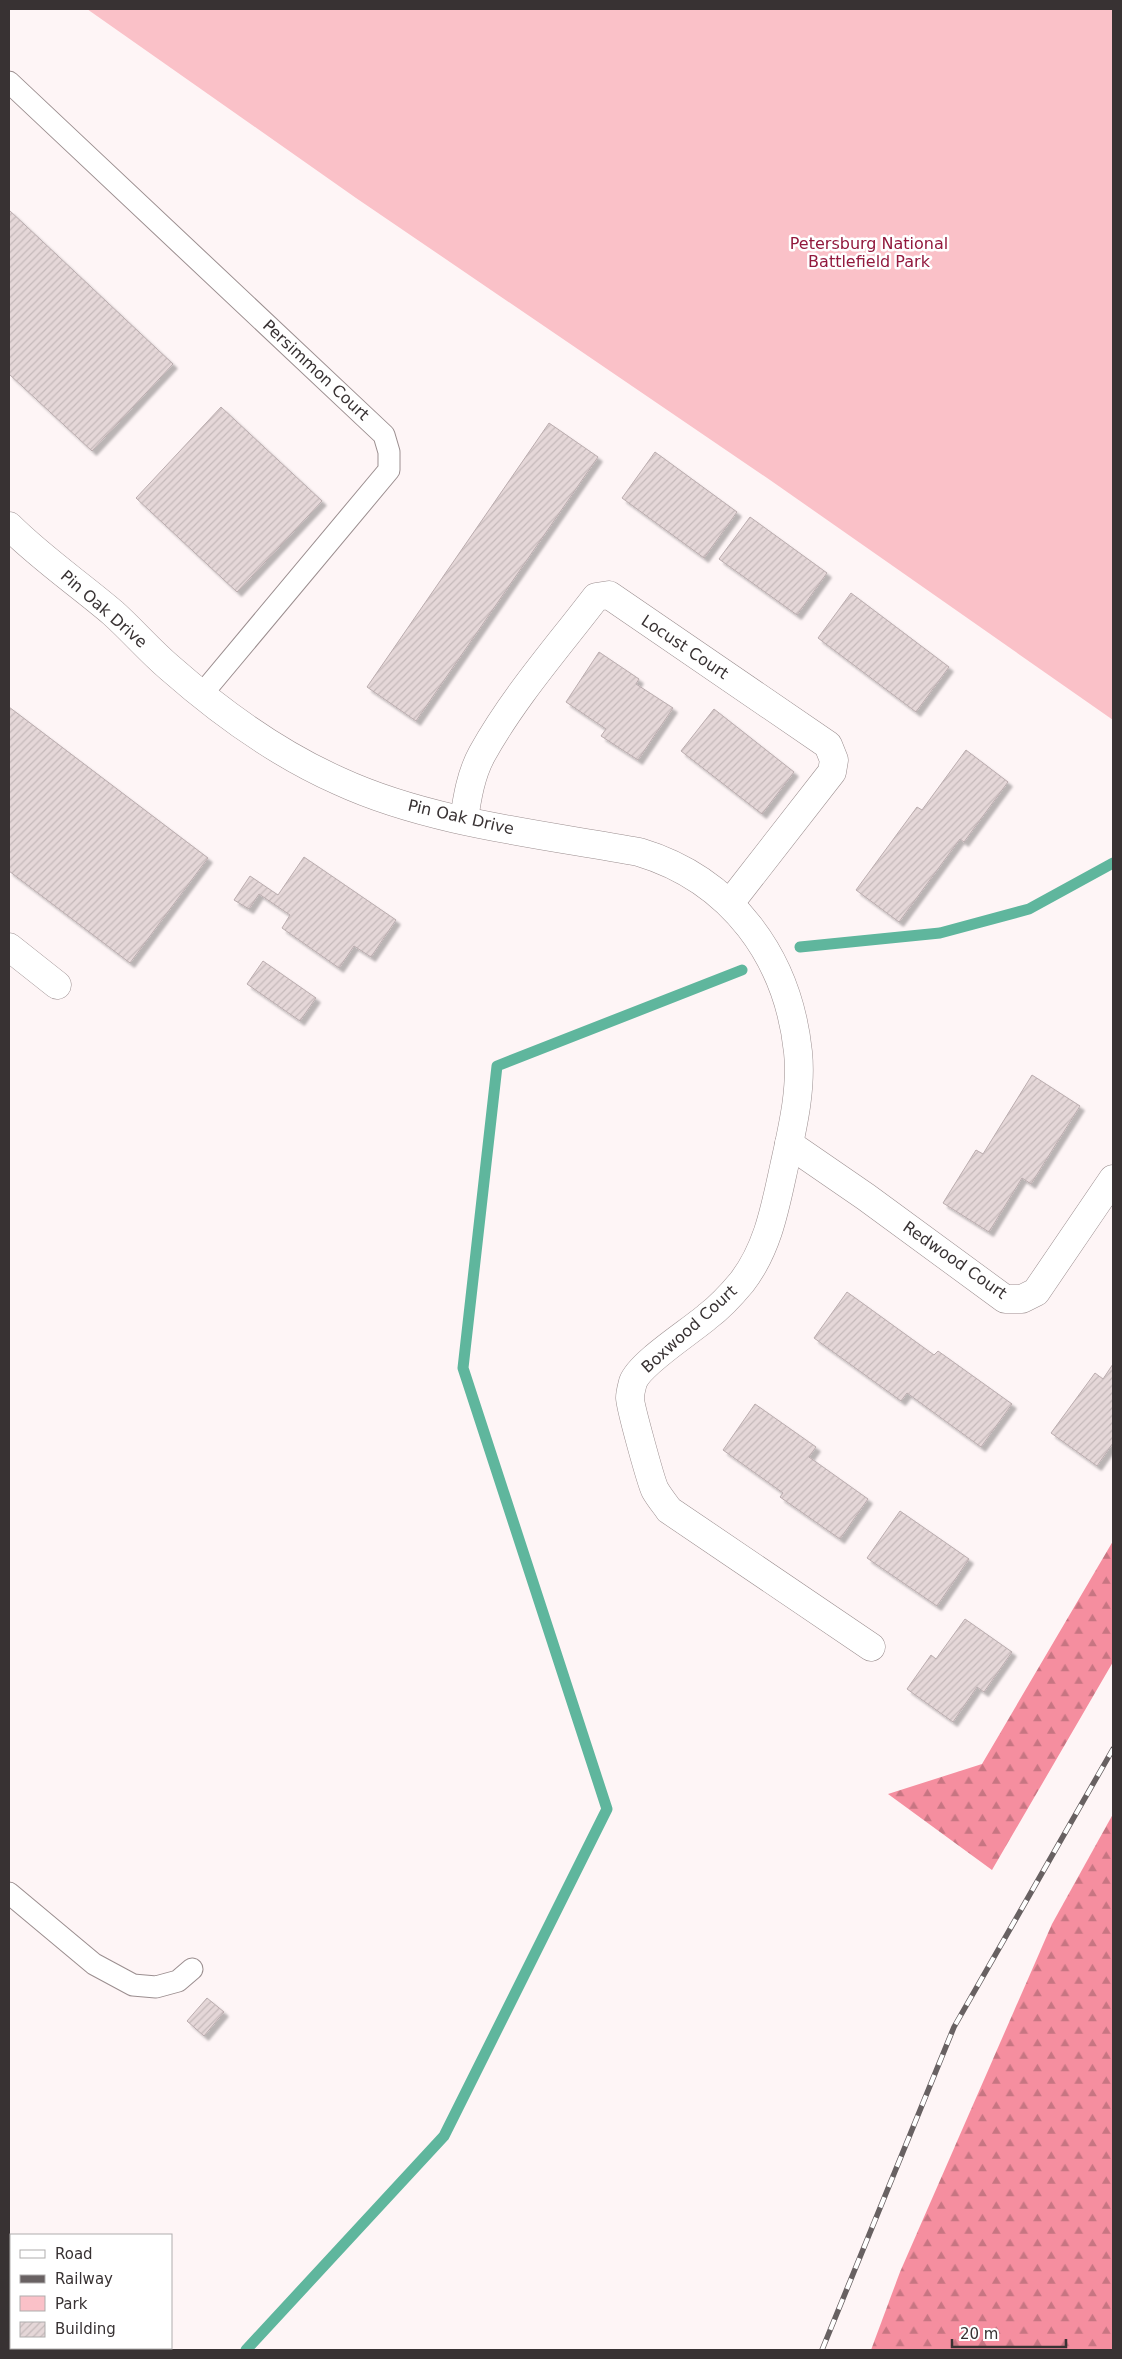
<svg xmlns="http://www.w3.org/2000/svg" width="1122" height="2359" viewBox="0 0 1122 2359" font-family="'DejaVu Sans',sans-serif">
  <defs>
    <pattern id="forest-firs" width="22" height="20" patternUnits="userSpaceOnUse" patternTransform="scale(1.25)"><rect width="22" height="20" fill="#f58e9f"/><path d="M5 1l3.5 6h-7zM16 11l3.5 6h-7z" fill="#c77582"/></pattern>
    <pattern id="building-hatch" width="6" height="6" patternUnits="userSpaceOnUse" patternTransform="scale(1.25)"><rect width="6" height="6" fill="#e5d7d8"/><path d="M-1 1l2-2M0 6l6-6M5 7l2-2" fill="none" stroke="#c5b9ba"/></pattern>
    <filter id="shadow"><feDropShadow dx="4.5" dy="4.5" stdDeviation="1" flood-color="#0004"/></filter>
  </defs>
  <rect width="100%" height="100%" fill="#fef5f6"/>
  <g fill="url(#forest-firs)">
    <polygon points="1113,1541 1113,1662 992,1870 888,1794 982,1764"/>
    <polygon points="1113,1814 1113,2350 871,2350 900,2272 1052,1924"/>
  </g>
  <polygon fill="#fac1c8" points="87,9 1113,9 1113,720 770,480 356,198"/>
  <g fill="none" stroke-linecap="round" stroke-linejoin="round">
    <g stroke="#5fb69d" stroke-width="11">
      <polyline points="800,947 940,933 1029,909 1113,863"/>
      <polyline points="246,2350 444,2136 607,1809 463,1368 497,1066 742,970"/>
    </g>
  </g>
  <g fill="url(#building-hatch)" stroke="#baacae" filter="url(#shadow)">
    <polygon points="9,210 173,364 92,451 9,374"/>
    <polygon points="221,407 322,501 237,592 136,498"/>
    <polygon points="549,423 598,457 416,721 367,687"/>
    <polygon points="655,452 737,512 704,558 622,498"/>
    <polygon points="750,517 827,573 797,615 719,559"/>
    <polygon points="851,593 949,667 916,712 818,638"/>
    <polygon points="599,652 639,679 636,684 673,708 638,760 601,736 606,729 566,702"/>
    <polygon points="9,707 208,858 130,963 9,871"/>
    <polygon points="714,709 794,772 762,814 681,751"/>
    <polygon points="966,750 1008,782 964,842 960,839 899,922 856,890 917,807 922,810"/>
    <polygon points="304,857 396,920 371,957 354,946 339,968 282,928 290,915 259,894 249,909 234,900 250,876 278,895"/>
    <polygon points="263,961 316,998 300,1021 247,984"/>
    <polygon points="1032,1075 1080,1106 1031,1184 1022,1178 989,1232 943,1203 976,1150 983,1154"/>
    <polygon points="847,1292 934,1355 938,1351 1012,1404 981,1447 907,1393 901,1401 814,1338"/>
    <polygon points="1113,1364 1113,1443 1097,1466 1051,1433 1095,1373 1103,1379"/>
    <polygon points="755,1404 816,1447 809,1457 868,1499 840,1539 780,1497 783,1493 723,1450"/>
    <polygon points="900,1511 969,1559 937,1606 867,1558"/>
    <polygon points="965,1619 1012,1652 984,1692 977,1687 953,1722 907,1689 931,1655 936,1659"/>
    <polygon points="207,1998 224,2012 204,2036 187,2021"/>
  </g>
  <g fill="none" stroke-linecap="round" stroke-linejoin="round">
    <g stroke="#9b8e8f" stroke-width="23">
      <g id="lane">
        <polyline points="9,82 384,435 389,452 389,470 202,694"/>
        <polyline points="9,1893 94,1964 133,1985 156,1987 178,1981 192,1969"/>
      </g>
    </g>
    <g stroke="#9b8e8f" stroke-width="29">
      <g id="street">
        <path d="M9,526C41,558 79,584 113,613C133,631 150,651 170,668C220,712 278,754 339,781C430,823 541,834 639,852C732,880 788,957 798,1052C802,1090 792,1130 784,1167C775,1208 768,1248 742,1282C732,1294 720,1307 708,1316C691,1331 640,1363 633,1382C632,1386 630,1393 630,1398C630,1406 651,1482 655,1490C659,1497 664,1503 669,1510L871,1647"/>
        <path d="M464,820C467,798 471,774 482,754C513,698 557,648 596,597L609,595L828,745L834,760L832,772L730,903"/>
        <polyline points="9,947 57,985"/>
        <polyline points="789,1144 866,1197 1005,1299 1022,1299 1036,1292 1113,1179"/>
      </g>
    </g>
    <use href="#lane" stroke="#fff" stroke-width="21"/>
    <use href="#street" stroke="#fff" stroke-width="28"/>
    <g stroke="#686162" stroke-width="5.5">
      <polyline id="rail" points="822,2350 954,2027 1113,1749"/>
    </g>
    <use href="#rail" stroke="#fff" stroke-width="4" stroke-dasharray="11" stroke-linecap="butt"/>
  </g>
  <g text-anchor="middle" dominant-baseline="central" stroke-width="5" stroke-linejoin="round" paint-order="stroke">
    <g font-size="16" fill="#92193d" stroke="#fff">
      <text x="869" y="243">Petersburg National<tspan x="869" dy="18">Battlefield Park</tspan></text>
    </g>
    <g font-size="16" fill="#383233" stroke="#fff">
      <text transform="translate(316 370) rotate(43)">Persimmon Court</text>
      <text transform="translate(104 609) rotate(41)">Pin Oak Drive</text>
      <text transform="translate(685 647) rotate(34)">Locust Court</text>
      <text transform="translate(461 817) rotate(13)">Pin Oak Drive</text>
      <text transform="translate(955 1260) rotate(35)">Redwood Court</text>
      <text transform="translate(689 1329) rotate(-42)">Boxwood Court</text>
    </g>
  </g>
  <rect width="1122" height="2359" fill="none" stroke="#383233" stroke-width="20"/>
  <rect x="10" y="2234" width="162" height="115" fill="#ffffff" stroke="#afadad"/>
  <rect x="20" y="2250" width="25" height="8" fill="#ffffff" stroke="#afadad"/>
  <text x="55" y="2259" font-size="15" fill="#383233">Road</text>
  <rect x="20" y="2275" width="25" height="8" fill="#686162" stroke="#afadad"/>
  <text x="55" y="2284" font-size="15" fill="#383233">Railway</text>
  <rect x="20" y="2296" width="25" height="15" fill="#fac1c8" stroke="#afadad"/>
  <text x="55" y="2309" font-size="15" fill="#383233">Park</text>
  <rect x="20" y="2322" width="25" height="15" fill="url(#building-hatch)" stroke="#afadad"/>
  <text x="55" y="2334" font-size="15" fill="#383233">Building</text>
  <path d="M952 2339v8h114v-8" fill="none" stroke="#383233" stroke-width="2.5"/>
  <text x="960" y="2339" font-size="15" fill="#383233" stroke="#ffffff" stroke-width="4" paint-order="stroke">20 m</text>
</svg>
